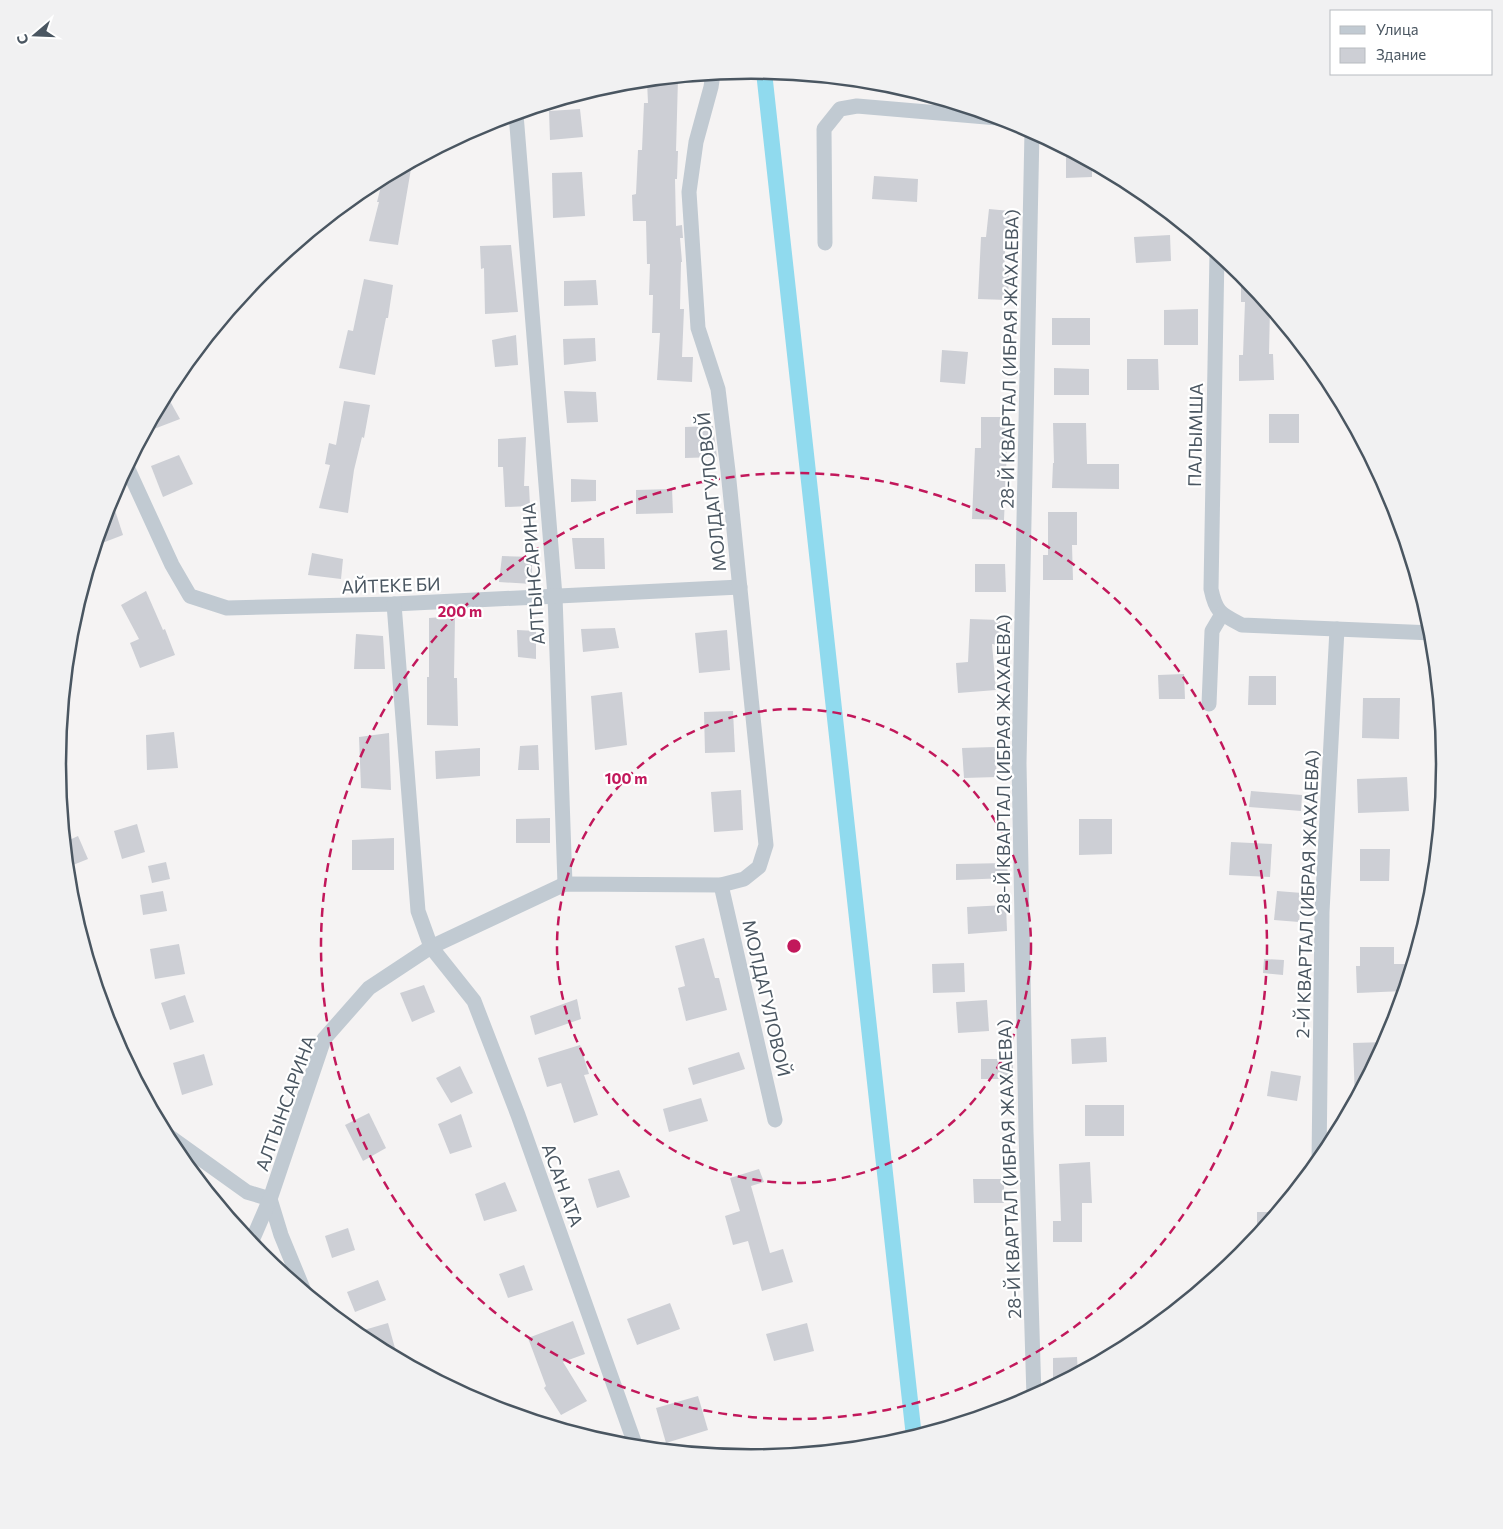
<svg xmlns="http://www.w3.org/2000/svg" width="1503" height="1529" viewBox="0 0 1503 1529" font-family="Commissioner,sans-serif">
  <rect width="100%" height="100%" fill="#f5f3f3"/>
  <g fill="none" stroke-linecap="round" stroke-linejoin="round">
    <polyline stroke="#90daee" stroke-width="16" points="764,72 914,1437"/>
  </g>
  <g fill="#cdcfd5">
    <polygon points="678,78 676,151 678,151 677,179 675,179 676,226 682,225 683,238 680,238 682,262 681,262 680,309 684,309 682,357 693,357 692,382 657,380 660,333 652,333 653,295 649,295 650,264 647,264 646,221 633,221 632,195 636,194 638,150 642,150 644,103 648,103 647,81"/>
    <polygon points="580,109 583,137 550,140 549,111"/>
    <polygon points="1079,156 1092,163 1092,177 1066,178 1066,157"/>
    <polygon points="412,163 398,245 369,241 379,202 377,202 383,178"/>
    <polygon points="582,172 585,216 553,218 552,173"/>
    <polygon points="874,176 918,179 917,202 872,199"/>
    <polygon points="989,209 1010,211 1008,232 1006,232 1004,274 1009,274 1008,300 978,299 981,237 986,237"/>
    <polygon points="1170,235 1171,261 1136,263 1134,237"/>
    <polygon points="511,245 518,312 485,314 484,268 481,269 480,246"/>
    <polygon points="1241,273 1270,308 1269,354 1273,354 1274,380 1239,381 1239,355 1243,355 1245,302 1241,302"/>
    <polygon points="364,279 393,285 388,318 386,318 375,375 339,368 348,330 353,331"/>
    <polygon points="596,280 598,305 564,306 564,281"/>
    <polygon points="1198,309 1198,345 1164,345 1164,310"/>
    <rect x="1052" y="318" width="38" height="27"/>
    <polygon points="516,335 518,365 495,367 492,340"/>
    <polygon points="595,338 596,361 564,365 563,339"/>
    <polygon points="942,350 968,352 965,384 940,382"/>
    <polygon points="1127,359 1158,359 1159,390 1127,390"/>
    <polygon points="1054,368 1089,369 1089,395 1054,395"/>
    <polygon points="564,391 596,392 598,422 567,423"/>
    <polygon points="166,394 180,419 146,432"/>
    <polygon points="344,401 370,405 364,438 362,437 354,470 348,513 319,508 330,465 325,464 329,443 336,445"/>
    <rect x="1269" y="414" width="30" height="29"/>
    <polygon points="981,417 1005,417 1005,449 1007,449 1004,520 972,519 975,448 981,448"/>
    <polygon points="1053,423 1086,423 1087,464 1119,464 1119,489 1052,488 1053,463 1054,463"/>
    <polygon points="713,426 717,457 685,458 685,427"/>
    <polygon points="526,437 524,486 529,486 530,506 505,507 503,467 498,467 498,439"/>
    <polygon points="179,455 193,484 163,497 151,466"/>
    <polygon points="571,479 596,480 596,501 571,502"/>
    <polygon points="672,489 673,513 636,514 636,490"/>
    <polygon points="111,498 123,535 97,545 110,499"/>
    <polygon points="1048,512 1077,512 1077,545 1072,545 1073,580 1043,580 1043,555 1048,555"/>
    <polygon points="572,538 604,538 605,569 575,569"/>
    <polygon points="312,553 343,559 341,579 308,575"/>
    <polygon points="502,556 532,557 532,584 499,582"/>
    <polygon points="975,564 1005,564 1006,592 975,592"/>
    <polygon points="146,591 163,630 165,629 175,655 140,668 130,643 139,639 121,605"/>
    <polygon points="455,616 454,678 457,678 458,726 427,725 427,677 429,677 429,618"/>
    <polygon points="970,619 1000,620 999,645 992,644 996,690 958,693 956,663 968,662"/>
    <polygon points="615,628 619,648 583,652 581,629"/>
    <polygon points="517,630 536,631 536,659 518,657"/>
    <polygon points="727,630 730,670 699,673 695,633"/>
    <polygon points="356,634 383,636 385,669 354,669"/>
    <polygon points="1184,674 1185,699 1159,699 1158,675"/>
    <polygon points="1249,676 1276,676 1276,705 1248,705"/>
    <polygon points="622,692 627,745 595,750 591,696"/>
    <polygon points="1363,698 1400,698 1399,739 1362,738"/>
    <polygon points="733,711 735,752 705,753 704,712"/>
    <polygon points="174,732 178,768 147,770 146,735"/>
    <polygon points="389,733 391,790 361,788 359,737"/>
    <polygon points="538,745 539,770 518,770 520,746"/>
    <polygon points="995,747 997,777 964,778 962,748"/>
    <polygon points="480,748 480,776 436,779 435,751"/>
    <polygon points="1407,777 1409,811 1358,813 1357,779"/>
    <polygon points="741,790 743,830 714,832 711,792"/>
    <polygon points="1251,791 1302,795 1301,811 1249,807"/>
    <polygon points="550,818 550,843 516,843 516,819"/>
    <polygon points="1079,819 1112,819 1112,854 1079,855"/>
    <polygon points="137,824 145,852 122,859 114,831"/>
    <polygon points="78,836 88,859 68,867 65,842"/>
    <polygon points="394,838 394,870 352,870 352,840"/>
    <polygon points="1231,842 1272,844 1270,877 1229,875"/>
    <polygon points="1360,849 1390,849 1389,881 1360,881"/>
    <polygon points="166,862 170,879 152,883 148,866"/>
    <polygon points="1007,863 1008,878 956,880 956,864"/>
    <polygon points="163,891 167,911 143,915 140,895"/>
    <polygon points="1277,891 1302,893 1299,922 1274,920"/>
    <polygon points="1006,905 1007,931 968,934 967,907"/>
    <polygon points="704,938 715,978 719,978 727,1010 686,1021 678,988 685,986 675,946"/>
    <polygon points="179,944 185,974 155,979 150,949"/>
    <polygon points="1360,947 1394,947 1394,964 1406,964 1407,984 1404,991 1357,993 1356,966 1360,966"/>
    <polygon points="1264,959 1284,960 1283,975 1263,973"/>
    <polygon points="964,963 965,992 933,993 932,964"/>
    <polygon points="424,985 435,1012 412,1022 400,993"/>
    <polygon points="185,995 194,1022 170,1030 161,1003"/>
    <polygon points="577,999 581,1019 535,1035 530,1016"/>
    <polygon points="987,1000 989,1031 958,1033 956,1002"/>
    <polygon points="1106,1037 1107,1062 1072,1064 1071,1039"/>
    <polygon points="1386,1042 1355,1100 1353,1043"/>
    <polygon points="580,1045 589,1074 584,1075 598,1115 574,1123 561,1083 547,1087 538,1058"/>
    <polygon points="739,1052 745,1069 693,1085 688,1068"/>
    <polygon points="204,1054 213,1085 182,1095 173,1063"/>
    <rect x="981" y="1059" width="32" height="20"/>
    <polygon points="460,1066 473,1093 451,1103 436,1078"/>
    <polygon points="1271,1071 1301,1076 1297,1101 1267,1096"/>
    <polygon points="701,1098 708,1121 669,1132 663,1109"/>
    <rect x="1085" y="1105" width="39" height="31"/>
    <polygon points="369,1113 386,1148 363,1161 345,1125"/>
    <polygon points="461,1114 472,1147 450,1154 438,1124"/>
    <polygon points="1090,1162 1092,1203 1082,1203 1082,1242 1053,1242 1053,1221 1061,1221 1059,1164"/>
    <polygon points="759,1169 764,1182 751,1186 770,1253 783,1249 793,1282 762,1291 748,1241 733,1245 725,1216 740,1211 730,1178"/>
    <polygon points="619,1170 630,1197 597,1208 588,1179"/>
    <polygon points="973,1179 1004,1179 1004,1203 974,1203"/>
    <polygon points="505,1182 517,1211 484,1221 475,1194"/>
    <polygon points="1257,1212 1278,1212 1257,1237"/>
    <polygon points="348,1228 355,1250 332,1258 325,1236"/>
    <polygon points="524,1265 533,1290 508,1298 499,1274"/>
    <polygon points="378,1280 386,1300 355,1312 347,1292"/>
    <polygon points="670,1303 680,1329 637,1345 627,1319"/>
    <polygon points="573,1321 585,1354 563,1362 587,1401 561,1415 544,1388 546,1386 528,1338"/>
    <polygon points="388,1323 398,1359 367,1342 364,1330"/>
    <polygon points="807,1323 814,1351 774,1361 766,1334"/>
    <polygon points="1077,1357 1078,1373 1062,1382 1053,1382 1053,1358"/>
    <polygon points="698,1396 708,1430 666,1443 656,1408"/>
  </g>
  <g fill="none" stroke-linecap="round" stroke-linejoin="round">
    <g stroke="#c1cad2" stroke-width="15">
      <polyline points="516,114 555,596 565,884"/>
      <polyline points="1032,131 1019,763 1026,1132 1034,1397"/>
      <polyline points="825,243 824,129 840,109 857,106 998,118"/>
      <path d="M1217,253L1211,589C1216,613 1221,614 1242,625L1433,633"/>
      <polyline points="127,467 172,565 190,596 227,608 394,604 740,587"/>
      <polyline points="394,604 418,911 431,947 474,1001 518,1115 636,1447"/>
      <polyline points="1209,704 1212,631 1222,614"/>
      <polyline points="721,885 775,1120"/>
      <polyline points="166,1134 247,1192 270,1199"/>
      <polyline points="1319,1162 1322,912 1337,629"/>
      <polyline points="270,1199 281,1235 304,1291"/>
      <polyline points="251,1243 270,1199 324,1039 369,988 431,947 565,884 721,885 744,879 759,867 766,845 728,471 718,389 698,328 689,192 696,142 711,87 713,74"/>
    </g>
  </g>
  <g fill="none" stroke="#c2185b" stroke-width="2.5" stroke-dasharray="9 6">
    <circle cx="794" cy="946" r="237"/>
    <circle cx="794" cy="946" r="473"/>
  </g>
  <g text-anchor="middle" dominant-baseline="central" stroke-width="4.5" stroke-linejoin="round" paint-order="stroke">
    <g font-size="18" fill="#4a5661" stroke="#fff">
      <text transform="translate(1009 359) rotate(-89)">28-Й КВАРТАЛ (ИБРАЯ ЖАХАЕВА)</text>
      <text transform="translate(1195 435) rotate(-89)">ПАЛЫМША</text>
      <text transform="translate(711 492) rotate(-96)">МОЛДАГУЛОВОЙ</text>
      <text transform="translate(533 574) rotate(-94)">АЛТЫНСАРИНА</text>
      <text transform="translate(391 585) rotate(-2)">АЙТЕКЕ БИ</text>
      <text transform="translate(1003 764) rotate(-90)">28-Й КВАРТАЛ (ИБРАЯ ЖАХАЕВА)</text>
      <text transform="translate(1307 894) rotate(-88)">2-Й КВАРТАЛ (ИБРАЯ ЖАХАЕВА)</text>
      <text transform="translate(767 998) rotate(77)">МОЛДАГУЛОВОЙ</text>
      <text transform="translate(285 1103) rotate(-70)">АЛТЫНСАРИНА</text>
      <text transform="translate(1009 1169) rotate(-92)">28-Й КВАРТАЛ (ИБРАЯ ЖАХАЕВА)</text>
      <text transform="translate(563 1185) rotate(70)">АСАН АТА</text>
    </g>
  </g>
  <path d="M0 0H1503V1529H0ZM66 764a685 685 0 1 1 1370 0a685 685 0 1 1-1370 0Z" fill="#f1f1f2" fill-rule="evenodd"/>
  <path fill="none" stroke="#4a5661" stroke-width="2.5" d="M66 764a685 685 0 1 1 1370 0a685 685 0 1 1-1370 0Z"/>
  <circle cx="794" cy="946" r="8" fill="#c2185b" stroke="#fff" stroke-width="2.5"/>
  <g font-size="15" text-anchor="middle" font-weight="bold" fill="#c2185b" stroke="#fff" stroke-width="4.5" stroke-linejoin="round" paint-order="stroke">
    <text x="460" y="617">200 m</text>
    <text x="626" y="784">100 m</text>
  </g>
  <rect x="1330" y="10" width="162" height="65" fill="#ffffff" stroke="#b7bbc0"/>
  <rect x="1340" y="26" width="25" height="8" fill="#c1cad2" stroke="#b7bbc0"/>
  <text x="1376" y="35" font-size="15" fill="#4a5661">Улица</text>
  <rect x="1340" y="48" width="25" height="15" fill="#cdcfd5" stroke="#b7bbc0"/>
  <text x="1376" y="60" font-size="15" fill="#4a5661">Здание</text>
  <g transform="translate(35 35) rotate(251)" stroke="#ffffff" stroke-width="4" paint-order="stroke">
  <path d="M0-4L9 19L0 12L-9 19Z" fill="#4a5661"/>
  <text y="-8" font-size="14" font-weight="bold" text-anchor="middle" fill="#4a5661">С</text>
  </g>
</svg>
